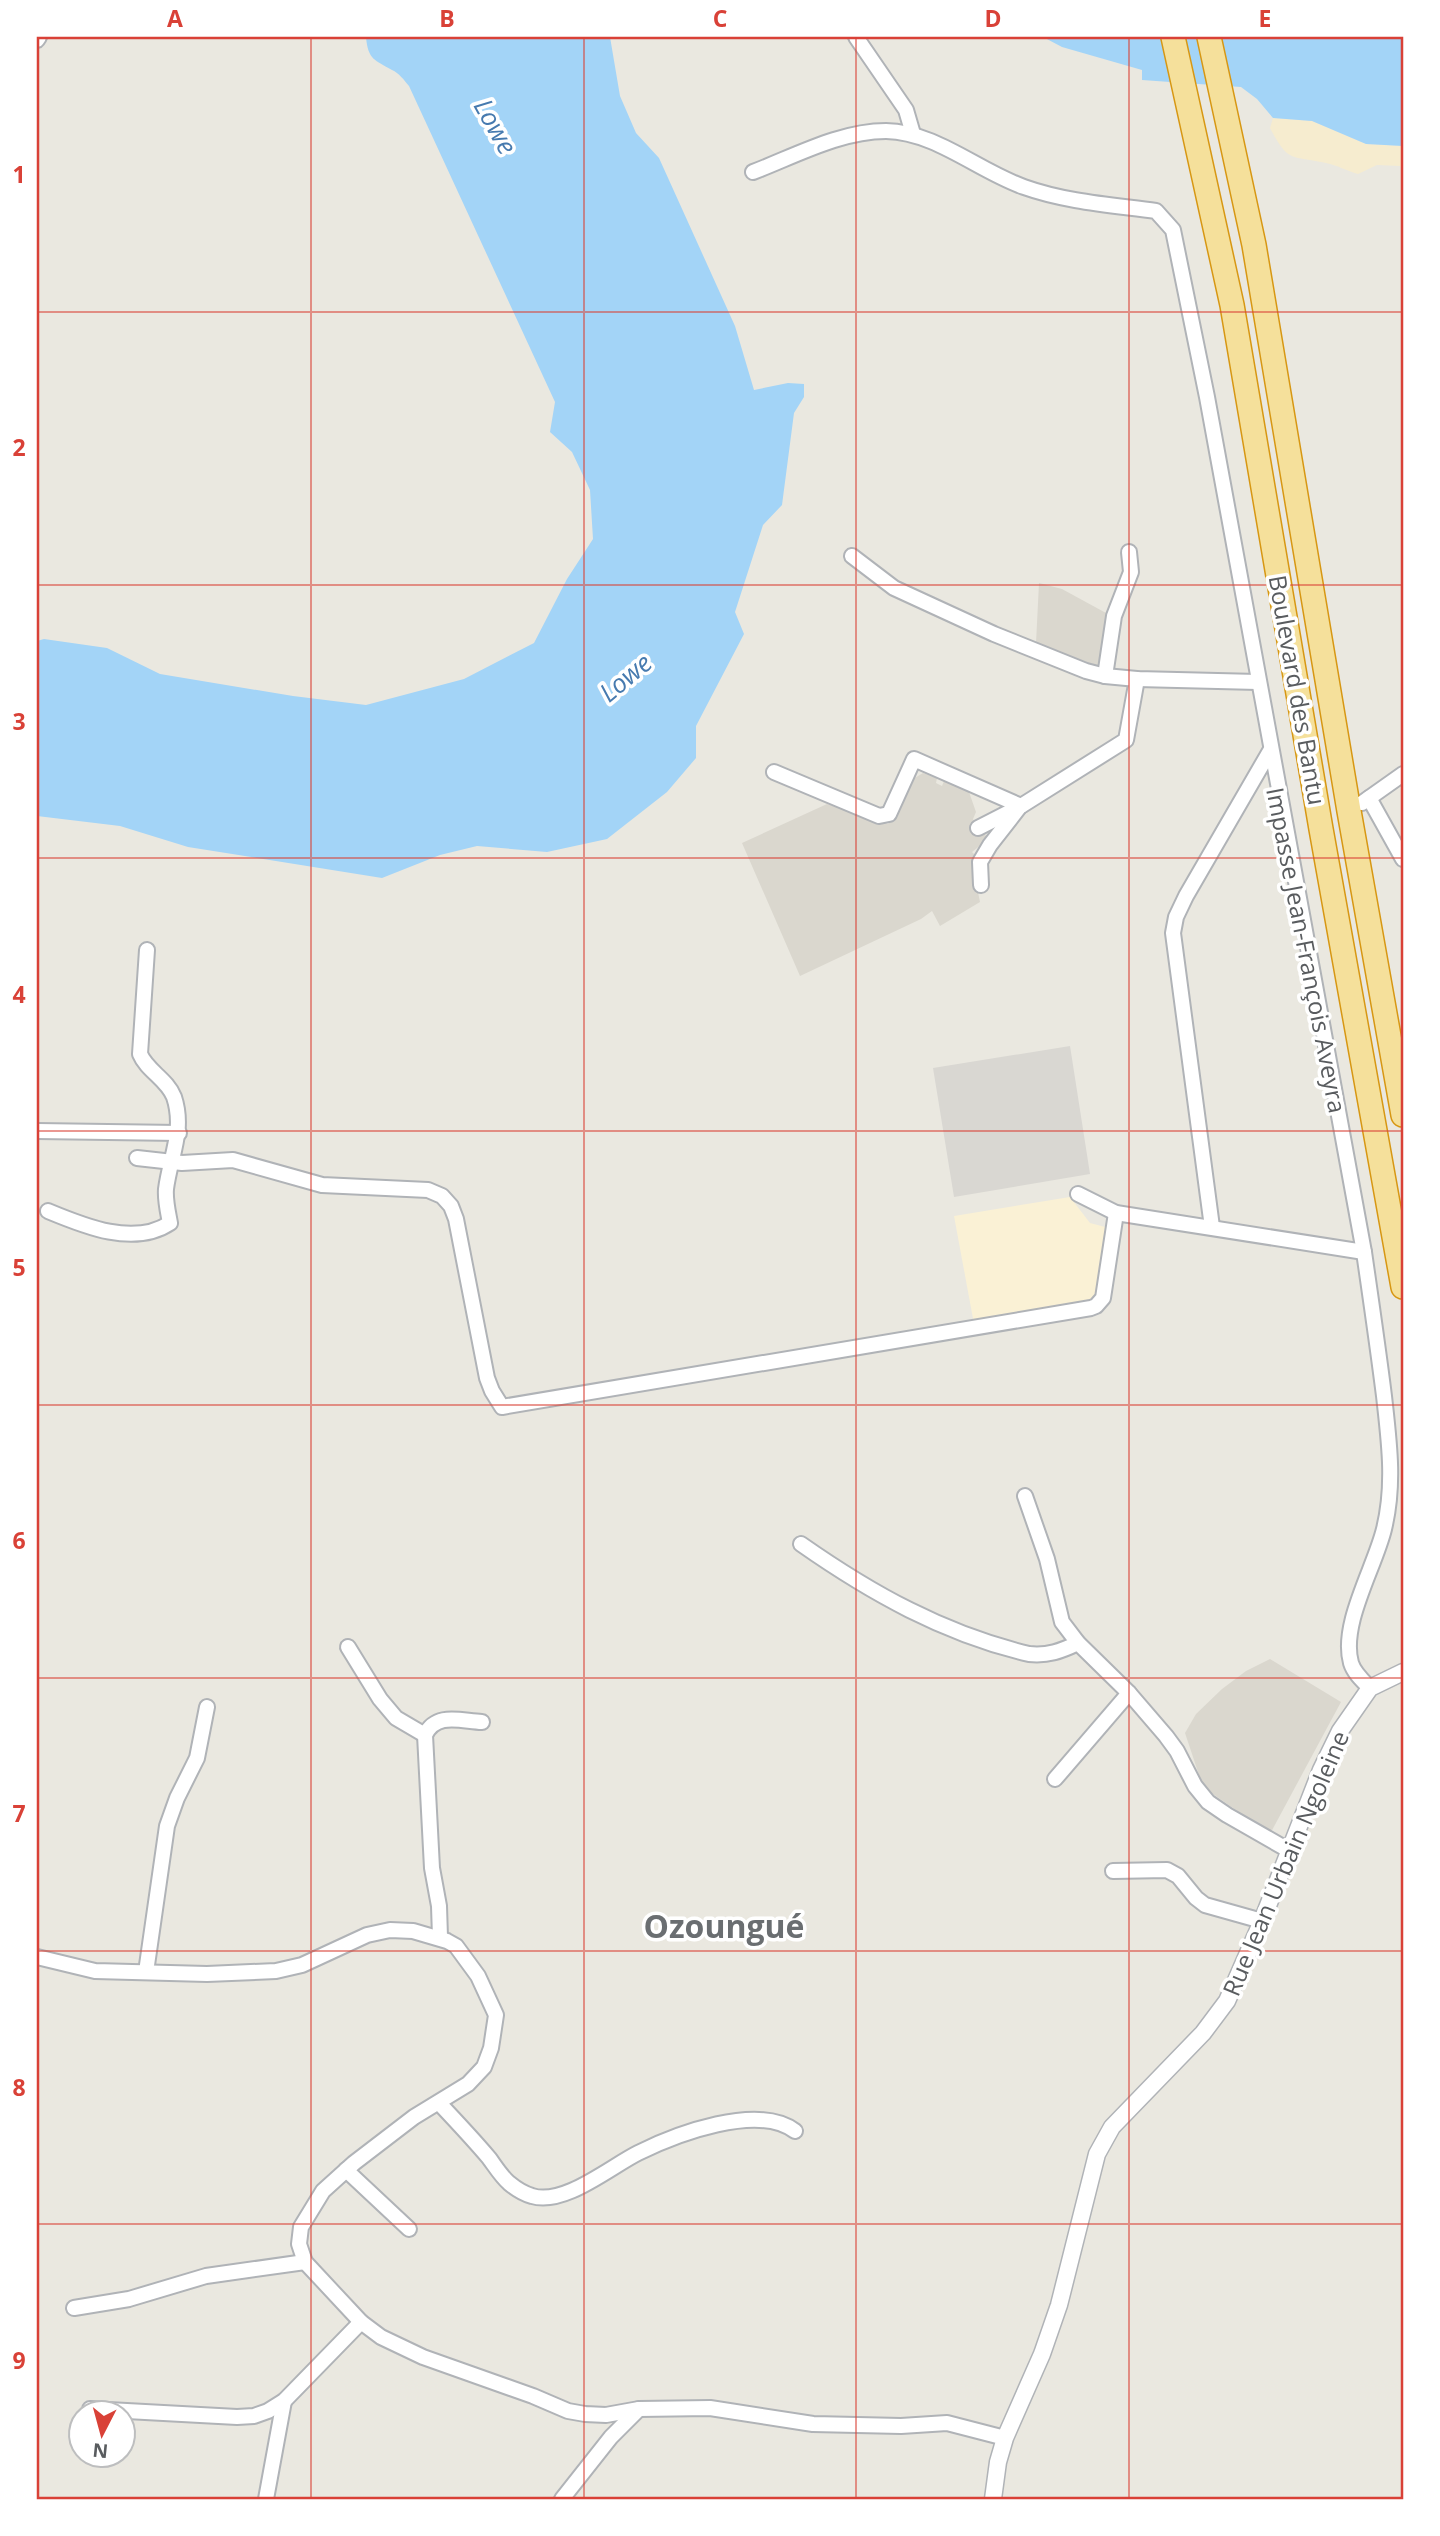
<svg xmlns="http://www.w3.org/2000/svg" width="1440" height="2536" viewBox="0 0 1440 2536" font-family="'Open Sans',sans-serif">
  <rect width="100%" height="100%" fill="#eae8e0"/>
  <polygon fill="#faf1d5" points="1070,1197 1090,1223 1109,1228 1100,1300 974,1324 954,1216"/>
  <polygon fill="#d9d7d2" points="1070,1046 1090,1174 954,1197 933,1068"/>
  <g fill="#dad7ce">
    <polygon points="1039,583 1062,589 1106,613 1102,661 1097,666 1036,643"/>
    <polygon points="923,773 937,778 936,783 942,786 944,781 969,792 976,812 973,819 979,832 984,830 987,840 972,852 976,856 973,868 980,902 940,926 932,911 921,919 800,976 742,843 827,804 888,824 900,811 913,779"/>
    <polygon points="1270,1659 1341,1702 1270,1834 1203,1787 1185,1733 1196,1714 1222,1689 1246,1671"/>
  </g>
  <path fill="#f6eccf" d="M1273,118L1312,121L1366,144L1403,146V170L1400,166L1377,165L1358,174C1347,171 1337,165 1326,163C1291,155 1289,164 1270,128Z"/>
  <g fill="#a3d4f7">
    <path d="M366,37H610L620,96L636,133L659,158L735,326L754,390L788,383L804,384V397L794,413L782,505L763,525L735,612L744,634L696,726V758L667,792L607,839L547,852L477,846L440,855L382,878L188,847L120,826L37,816V641L44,639L107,648L160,674L293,696L366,705L464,679L534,643L567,579L593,539L590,490L572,452L550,432L555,402L409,86C404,80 399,73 392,70C375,60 368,60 366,37Z"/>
    <polygon points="1043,37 1403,37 1403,146 1366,144 1312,121 1273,118 1257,99 1241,87 1142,80 1142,70 1062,47"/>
  </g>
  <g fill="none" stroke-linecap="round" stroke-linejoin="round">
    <g stroke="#b0b3b7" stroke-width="18">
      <g id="minor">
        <polyline points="856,37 906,110 913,134"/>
        <polyline points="37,40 39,37"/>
        <path d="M753,172C795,156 840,131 886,131C936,132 978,171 1024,187C1066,202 1112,205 1156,211L1173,230L1207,397L1364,1252C1371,1300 1378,1348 1384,1396C1389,1441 1395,1484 1384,1529C1375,1567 1340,1624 1351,1663C1354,1673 1363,1681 1370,1688"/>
        <polyline points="852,556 894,588 994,634 1086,671 1105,676 1137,679 1258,682"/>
        <polyline points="1105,676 1114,616 1131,572 1129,552"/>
        <polyline points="774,772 879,816 889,814 914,759 1021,806"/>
        <polyline points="1369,798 1403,859"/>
        <polyline points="1362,803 1403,774"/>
        <polyline points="978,828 1021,806 1126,740 1137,679"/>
        <polyline points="981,885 980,862 990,845 1018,809"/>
        <polyline points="37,1131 179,1133"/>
        <polyline points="137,1158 182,1163 233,1160 322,1185 428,1190 442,1196 451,1206 456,1219 487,1378 492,1391 502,1407 1091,1308 1096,1306 1103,1298 1116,1213"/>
        <polyline points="1078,1194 1116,1213 1364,1252"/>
        <path d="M48,1211C84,1226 134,1247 170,1223C168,1212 165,1200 166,1189C170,1157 185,1130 174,1097C167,1079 147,1071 140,1054L147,950"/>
        <polyline points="1212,1227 1173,933 1176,917 1186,896 1270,751"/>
        <polyline points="1025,1496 1047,1559 1062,1622 1078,1643 1129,1693 1166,1736 1177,1751 1195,1786 1208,1802 1227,1815 1290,1851"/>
        <path d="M801,1544C871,1593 944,1634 1029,1654C1048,1656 1061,1651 1078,1643"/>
        <polyline points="348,1647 380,1699 396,1718 425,1735"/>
        <polyline points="1055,1779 1129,1693"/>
        <polyline points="1113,1871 1167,1870 1178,1876 1196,1898 1205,1905 1262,1921"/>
        <path d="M440,1937L439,1906L432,1868L425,1735C436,1712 460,1721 482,1722"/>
        <polyline points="37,1957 95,1971 207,1974 276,1971 302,1965 367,1935 390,1930 413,1931 447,1941 456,1946 478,1976 496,2015 491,2048 484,2067 468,2084 414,2117 354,2163 323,2191 301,2227 299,2244 305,2262 361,2322 381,2337 423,2357 533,2396 568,2411 585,2414 606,2415 639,2409 710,2408 813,2424 901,2426 947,2423 1005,2438"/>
        <polyline points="146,1972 167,1826 177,1798 197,1758 207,1707"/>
        <path d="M439,2103C456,2121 473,2139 489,2158C495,2166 501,2176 509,2183C515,2188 525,2194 532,2196C564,2206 610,2167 638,2153C676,2134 758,2103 795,2131"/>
        <polyline points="346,2170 409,2229"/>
        <polyline points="74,2308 129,2299 206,2276 305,2262"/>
        <polyline points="90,2409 237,2417 254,2416 268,2411 284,2401 361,2322"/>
        <polyline points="266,2499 284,2401"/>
        <polyline points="562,2499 611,2437 639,2409"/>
      </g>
    </g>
    <g stroke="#b0b3b7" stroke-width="19">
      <polyline id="tertiary" points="993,2499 998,2462 1005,2438 1042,2354 1059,2305 1097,2154 1112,2127 1203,2033 1227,2001 1262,1921 1321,1770 1340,1731 1370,1688 1403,1672"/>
    </g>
    <g stroke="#d79713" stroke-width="26">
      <g id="trunk">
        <polyline points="1173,37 1232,305 1321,829 1403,1287"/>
        <polyline points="1209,37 1254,245 1349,811 1403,1115"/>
      </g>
    </g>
    <use href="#minor" stroke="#fff" stroke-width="14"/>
    <use href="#tertiary" stroke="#fff" stroke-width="16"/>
    <use href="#trunk" stroke="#f5e09b" stroke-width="23"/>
  </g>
  <path fill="none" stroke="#d94137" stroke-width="2" stroke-opacity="0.55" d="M311,37V2499M584,37V2499M856,37V2499M1129,37V2499M37,312H1403M37,585H1403M37,858H1403M37,1131H1403M37,1405H1403M37,1678H1403M37,1951H1403M37,2224H1403"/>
  <g text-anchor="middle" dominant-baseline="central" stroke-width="7" stroke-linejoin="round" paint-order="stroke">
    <g font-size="24" fill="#595c5f" stroke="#fff">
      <text transform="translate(1298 690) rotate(80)">Boulevard des Bantu</text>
      <text transform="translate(1307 950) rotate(79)">Impasse Jean-François Aveyra</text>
      <text transform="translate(1285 1863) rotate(-67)">Rue Jean Urbain Ngoleine</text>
    </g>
    <g font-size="26" font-style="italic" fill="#467aaf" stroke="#fff">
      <text transform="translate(496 126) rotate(61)">Lowe</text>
      <text transform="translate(625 677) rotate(-40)">Lowe</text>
    </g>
    <g font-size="32" font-weight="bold" fill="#6a6e71" stroke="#fff">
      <text x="724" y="1925">Ozoungué</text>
    </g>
  </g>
  <rect width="1440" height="2536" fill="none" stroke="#ffffff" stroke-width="77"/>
  <g transform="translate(102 2434) rotate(186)"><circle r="33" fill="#ffffff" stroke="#bdbebf" stroke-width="2"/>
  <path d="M0-5L12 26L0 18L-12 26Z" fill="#d94137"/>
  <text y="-10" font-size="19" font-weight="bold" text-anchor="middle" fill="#595c5f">N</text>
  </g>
  <rect x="38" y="38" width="1364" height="2460" fill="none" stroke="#d94137" stroke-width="2.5"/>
  <g font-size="23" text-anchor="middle" font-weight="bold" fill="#d94137">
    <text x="175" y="27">A</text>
    <text x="447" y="27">B</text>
    <text x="720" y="27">C</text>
    <text x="993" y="27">D</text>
    <text x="1265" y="27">E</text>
    <text x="19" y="183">1</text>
    <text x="19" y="456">2</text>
    <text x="19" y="730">3</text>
    <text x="19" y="1003">4</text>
    <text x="19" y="1276">5</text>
    <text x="19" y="1549">6</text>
    <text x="19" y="1822">7</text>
    <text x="19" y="2096">8</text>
    <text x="19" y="2369">9</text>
  </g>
</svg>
